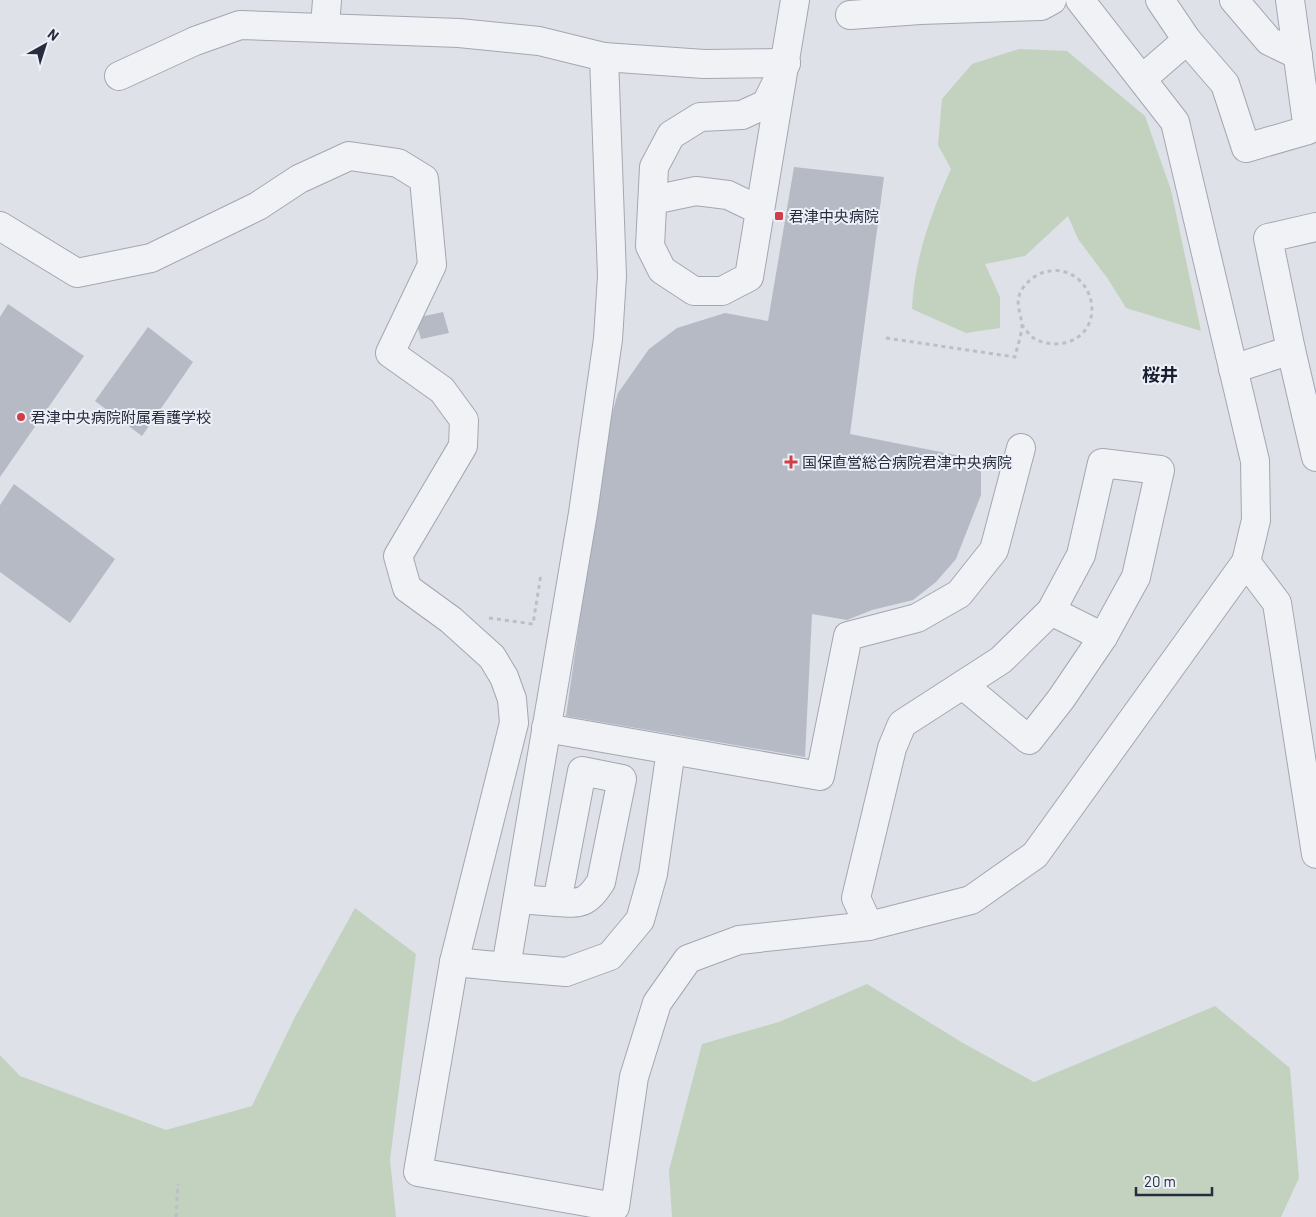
<svg xmlns="http://www.w3.org/2000/svg" width="1316" height="1217" viewBox="0 0 1316 1217" font-family="Barlow,'Noto Sans JP',sans-serif">
  <rect width="100%" height="100%" fill="#dee1e8"/>
  <g fill="#c2d2bf">
    <path d="M1019,49L1067,51L1145,116L1171,190L1201,331L1126,308L1108,279L1078,239L1068,216L1025,256L985,264L1000,297V328L966,333L912,309C914,260 931,213 951,169L938,145L942,99L972,64Z"/>
    <polygon points="355,908 416,954 390,1160 396,1217 0,1217 0,1055 20,1076 166,1130 252,1106 295,1017"/>
    <polygon points="867,984 963,1043 1034,1082 1215,1006 1290,1068 1299,1178 1281,1217 672,1217 669,1170 702,1044 779,1022"/>
  </g>
  <g fill="#b5bac5">
    <polygon points="794,167 884,177 850,434 981,460 981,495 956,559 936,582 913,600 872,610 847,620 812,614 805,757 566,716 607,431 618,393 649,349 677,328 725,313 768,321"/>
    <polygon points="8,304 84,356 0,477 0,317"/>
    <polygon points="443,312 449,333 421,339 415,318"/>
    <polygon points="148,327 193,362 142,436 95,401"/>
    <polygon points="14,484 115,559 70,623 0,572 0,505"/>
  </g>
  <g fill="none" stroke-linecap="round" stroke-linejoin="round">
    <g stroke="#a3a7b2" stroke-width="30">
      <g id="minor">
        <polyline points="1160,0 1187,40 1225,84 1246,148 1308,130 1290,0"/>
        <polyline points="1234,0 1269,41 1298,55"/>
        <polyline points="850,15 920,10 1041,6 1052,0"/>
        <polyline points="325,27 327,0"/>
        <polyline points="786,63 766,104 742,115 700,117 671,135 654,167 650,246 662,270 694,291 722,291 749,277 795,0"/>
        <polyline points="119,76 195,41 240,25 459,33 539,41 604,57"/>
        <polyline points="1142,79 1187,40"/>
        <polyline points="653,200 696,191 728,195 759,210"/>
        <polyline points="0,226 77,273 151,258 258,206 299,179 349,156 398,163 424,179 432,265 390,353 442,390 464,420 463,446 398,556 407,588 451,620 492,657 504,677 512,699 514,723 454,962 418,1172 615,1207 634,1077 657,1003 688,959 739,940 869,926 971,900 1035,855 1246,562 1256,520 1255,461 1175,122 1080,0"/>
        <polyline points="1316,227 1268,238 1291,350 1316,457"/>
        <polyline points="1233,369 1291,350"/>
        <polyline points="1246,562 1277,603 1316,854"/>
        <polyline points="1051,611 1103,637"/>
        <polyline points="546,728 820,776 848,636 917,618 959,594 994,550 1021,448"/>
        <path d="M518,899L557,902L582,771L622,779L601,882C587,903 582,904 557,902"/>
        <polyline points="869,926 856,898 892,748 902,724 1001,660 1051,611 1081,555 1102,463 1160,470 1136,577 1103,637 1061,699 1029,740 963,685"/>
        <polyline points="454,962 506,967 583,513 608,339 612,276 604,57 704,64 786,63"/>
        <polyline points="506,967 566,972 610,956 640,920 653,874 671,750"/>
      </g>
    </g>
    <g stroke="#bcbfc6" stroke-width="3" stroke-dasharray="4 4" stroke-linecap="butt">
      <path d="M886,338L1015,357C1017,347 1021,337 1022,327C1022,315 1015,306 1020,293C1025,282 1038,272 1050,271C1053,271 1058,270 1061,271C1084,275 1097,300 1090,321C1082,344 1054,349 1035,339C1030,336 1026,330 1022,325"/>
      <polyline points="489,618 533,624 541,574"/>
      <polyline points="176,1217 178,1184"/>
    </g>
    <use href="#minor" stroke="#f1f2f6" stroke-width="28"/>
  </g>
  <g fill="#d23e47" stroke="#edf0f6" stroke-width="2">
    <rect x="774" y="211" width="10" height="10" rx="2.5"/>
    <circle cx="21" cy="417" r="5"/>
    <path d="M788.5 454.5h5v5h5v5h-5v5h-5v-5h-5v-5h5z"/>
  </g>
  <g text-anchor="middle" dominant-baseline="central" stroke-width="4" stroke-linejoin="round" paint-order="stroke">
    <g font-size="15" fill="#272d3f" stroke="#edf0f6" text-anchor="start">
      <text x="789" y="216">君津中央病院</text>
      <text x="31" y="417">君津中央病院附属看護学校</text>
      <text x="802" y="462">国保直営総合病院君津中央病院</text>
    </g>
    <g font-size="18" font-weight="bold" fill="#191f30" stroke="#edf0f6">
      <text x="1160" y="374">桜井</text>
    </g>
  </g>
  <g transform="translate(45 45) rotate(39)" stroke="#edf0f6" stroke-width="4" paint-order="stroke">
  <path d="M0-4L9 19L0 12L-9 19Z" fill="#272d3f"/>
  <text y="-8" font-size="14" font-weight="bold" text-anchor="middle" fill="#272d3f">N</text>
  </g>
  <path d="M1136 1187v8h76v-8" fill="none" stroke="#272d3f" stroke-width="2.5"/>
  <text x="1144" y="1187" font-size="15" fill="#272d3f" stroke="#edf0f6" stroke-width="4" paint-order="stroke">20 m</text>
</svg>
